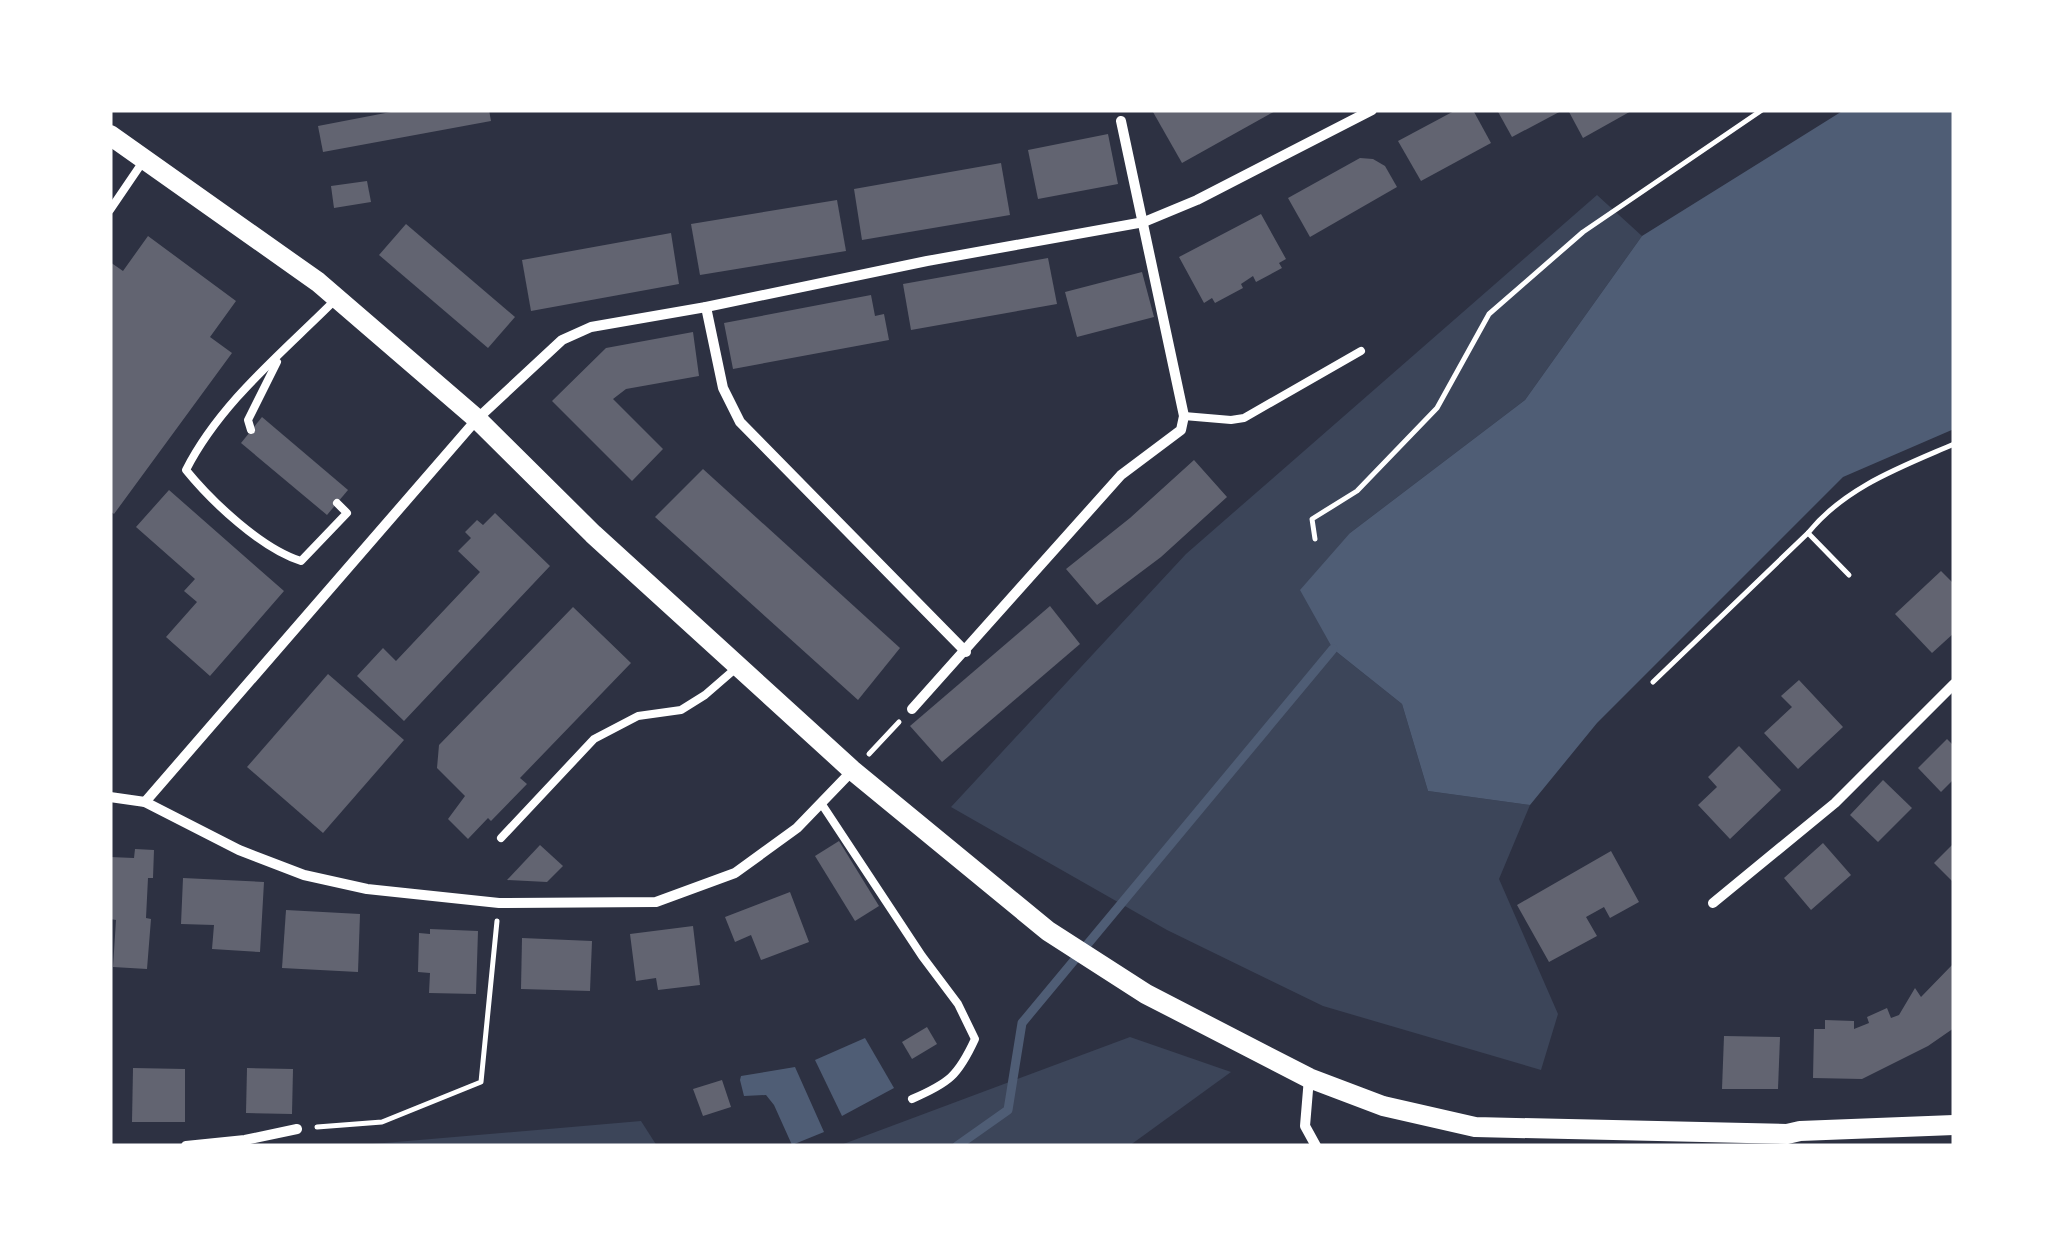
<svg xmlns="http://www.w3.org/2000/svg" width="2064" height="1256" viewBox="0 0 2064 1256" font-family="'Nunito Sans',sans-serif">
  <rect width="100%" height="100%" fill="#2d3142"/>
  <g fill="#3c4559">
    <polygon points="1597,195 1642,236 1525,400 1350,533 1333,649 1402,704 1428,791 1530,805 1499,879 1558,1014 1541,1070 1323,1006 1167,930 951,807 1186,554"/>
    <polygon points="1130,1037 1231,1072 1129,1146 838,1146"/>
    <polygon points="641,1121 657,1146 349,1146"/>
  </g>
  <g fill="#4f5d75">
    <polygon points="1844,110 1954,110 1954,429 1843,477 1597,723 1530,805 1428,791 1402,704 1333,649 1300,590 1350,533 1525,400 1642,236"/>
    <polygon points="865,1038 894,1088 842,1116 815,1060"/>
    <polygon points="795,1067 824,1132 792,1145 774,1105 766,1095 744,1096 740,1080 741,1076"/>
  </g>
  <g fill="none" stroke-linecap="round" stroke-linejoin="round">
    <polyline stroke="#4f5d75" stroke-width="9" points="957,1146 1008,1110 1022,1023 1333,649"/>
  </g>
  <g fill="#626471">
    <polygon points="401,110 489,110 491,121 323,152 318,126"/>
    <polygon points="1158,110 1277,110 1182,163 1153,112"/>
    <polygon points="1456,110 1473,110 1491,143 1421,181 1398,141"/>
    <polygon points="1497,110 1563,110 1512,137"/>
    <polygon points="1568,110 1633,110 1583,138"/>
    <polygon points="1108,134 1118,184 1038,199 1028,150"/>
    <polygon points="1360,158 1373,159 1385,166 1397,187 1310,237 1288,198"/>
    <polygon points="1001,163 1010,215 862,240 854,189"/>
    <polygon points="367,181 371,202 334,208 331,186"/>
    <polygon points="837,200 846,251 700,275 691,224"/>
    <polygon points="1261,214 1286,259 1279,263 1282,268 1256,282 1253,276 1241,284 1243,288 1215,303 1212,298 1204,303 1179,257"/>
    <polygon points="406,224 515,317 488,348 379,255"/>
    <polygon points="671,233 679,284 531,311 522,260"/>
    <polygon points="148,236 236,301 210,337 232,353 114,514 110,511 110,262 123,271"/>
    <polygon points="1048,258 1057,304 911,330 903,284"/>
    <polygon points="1142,272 1154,317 1077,337 1065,292"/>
    <polygon points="871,295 875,316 884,314 889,340 733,369 724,323"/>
    <polygon points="693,332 699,376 626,389 613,399 663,449 632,481 552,401 606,348"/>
    <polygon points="262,417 348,490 327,515 241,443"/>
    <polygon points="1194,460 1227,497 1161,557 1097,605 1066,569 1130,518"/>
    <polygon points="703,469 900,648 858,700 655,517"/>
    <polygon points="169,490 284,591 210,676 166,637 197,602 184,591 195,579 136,527"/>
    <polygon points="495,513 550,566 404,721 357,676 383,648 396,661 480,572 458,551 471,538 465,532 477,520 483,525"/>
    <polygon points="1941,571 1954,584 1954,633 1932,653 1895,614"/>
    <polygon points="1050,606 1080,644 942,762 910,726"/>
    <polygon points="573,607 631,663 520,778 527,784 491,821 488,818 468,839 448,819 465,796 437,768 439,745"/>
    <polygon points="328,674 404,740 323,833 247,767"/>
    <polygon points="1799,680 1843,727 1798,769 1764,733 1792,707 1781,696"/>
    <polygon points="1947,739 1954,746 1954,779 1941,792 1918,768"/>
    <polygon points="1739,746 1781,790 1730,839 1698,805 1717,787 1708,777"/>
    <polygon points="1883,780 1912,808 1878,842 1850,815"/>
    <polygon points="839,841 879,906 855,921 815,856"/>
    <polygon points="1823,843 1851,875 1811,910 1784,878"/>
    <polygon points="1954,843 1954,883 1934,863"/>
    <polygon points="540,845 563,866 547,882 507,880"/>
    <polygon points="135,849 154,850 153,878 148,878 146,918 151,919 147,969 113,967 116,920 110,919 110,857 134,858"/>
    <polygon points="1611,851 1639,902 1610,918 1604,907 1586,917 1597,936 1549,962 1517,905"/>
    <polygon points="183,878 264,882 260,952 212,949 214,925 181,924"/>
    <polygon points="790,892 809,942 761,960 751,935 735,942 725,917"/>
    <polygon points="286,910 360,914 358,972 282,968"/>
    <polygon points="693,926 700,985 658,990 656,978 636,981 630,934"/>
    <polygon points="430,929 478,931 476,994 429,993 430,973 418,972 419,933 430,934"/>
    <polygon points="522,938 592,941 590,991 521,989"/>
    <polygon points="1954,963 1954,1028 1928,1046 1862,1079 1813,1078 1814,1029 1825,1029 1825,1020 1854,1021 1854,1029 1869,1023 1867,1017 1887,1008 1891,1018 1899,1015 1915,988 1921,997"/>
    <polygon points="927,1027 937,1044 912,1059 902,1042"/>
    <polygon points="1724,1036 1780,1037 1778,1089 1722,1089"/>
    <polygon points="133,1068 185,1069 185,1122 132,1122"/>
    <polygon points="247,1068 293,1069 292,1114 246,1113"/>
    <polygon points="722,1080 731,1107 703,1116 693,1089"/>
  </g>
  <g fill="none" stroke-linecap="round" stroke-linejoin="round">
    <g stroke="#fff" stroke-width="5">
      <polyline points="1808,533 1849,575"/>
      <polyline points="1315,539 1312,519 1357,491 1437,408 1489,314 1583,232 1762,110"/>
      <path d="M1653,682L1808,533C1845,487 1901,467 1954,444"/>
      <polyline points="869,754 899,722"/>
      <polyline points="317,1127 382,1122 481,1082 497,921"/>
    </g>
    <g stroke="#fff" stroke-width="8">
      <polyline points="110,210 144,160"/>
      <path d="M334,301C281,354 220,403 186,470C212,502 262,549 301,561L347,513L337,503"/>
      <polyline points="1184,416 1231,420 1244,418 1361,351"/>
      <polyline points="251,430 248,420 277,362"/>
      <path d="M821,803L922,956L958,1004L975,1039C958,1076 949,1083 912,1099"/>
      <polyline points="501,838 594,739 638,716 681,710 705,695 735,669"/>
    </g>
    <g stroke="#fff" stroke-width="10">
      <polyline points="706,307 723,388 740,422 966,652"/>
      <polyline points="912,709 1121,475 1181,430 1184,416 1121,121"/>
      <polyline points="110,797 145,802 239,850 304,875 367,889 499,903 656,902 735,873 797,828 852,771"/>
      <polyline points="145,802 477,419 562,340 591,327 706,307 927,261 1144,222 1197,200 1372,110"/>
      <polyline points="1713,903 1835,803 1954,684"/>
      <polyline points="1309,1078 1305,1126 1316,1146"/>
      <polyline points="186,1146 245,1140 297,1129"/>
    </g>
    <polyline stroke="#fff" stroke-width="20" points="110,135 318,282 477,419 593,534 852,770 1048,931 1146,994 1309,1078 1383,1106 1475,1127 1787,1134 1800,1131 1954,1125"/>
  </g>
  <rect width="2064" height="1256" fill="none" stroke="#ffffff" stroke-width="225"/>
</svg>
